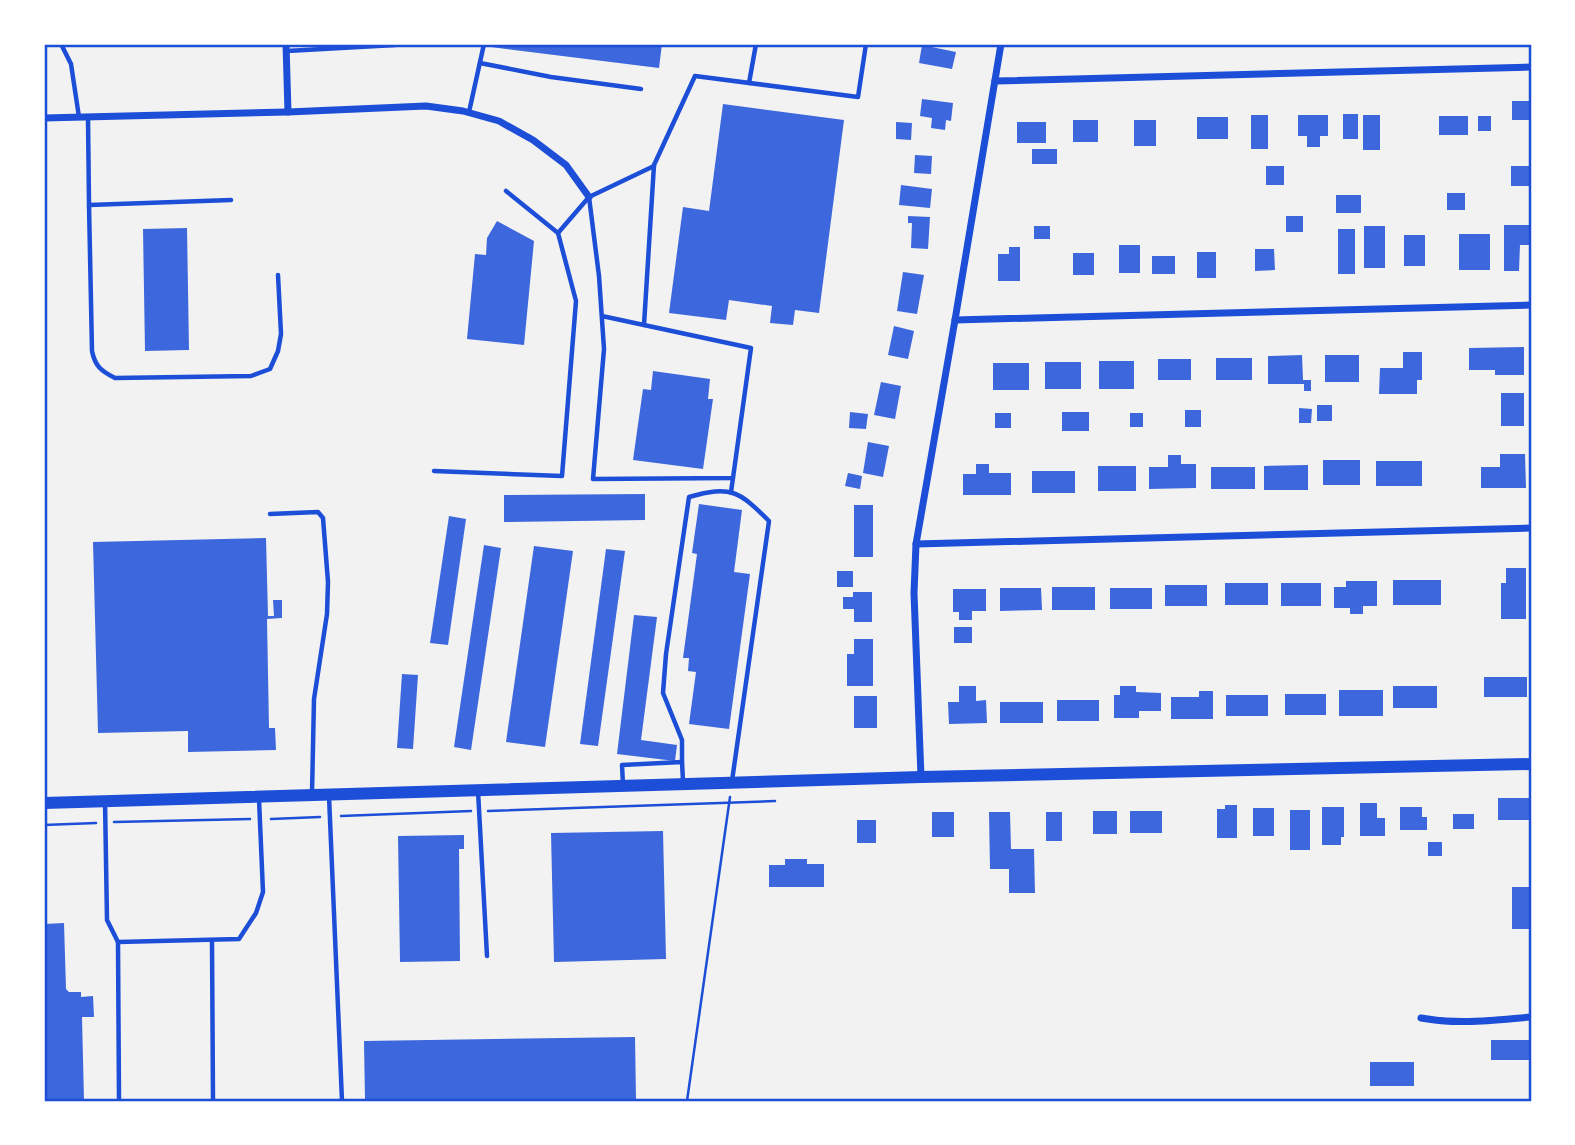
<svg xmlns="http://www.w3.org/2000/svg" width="1575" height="1145" viewBox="0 0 1575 1145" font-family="Signika,sans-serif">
  <rect width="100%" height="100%" fill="#f2f2f2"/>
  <g fill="#3d67dc">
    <polygon points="491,44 662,44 659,68 491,47"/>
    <polygon points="922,45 956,52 952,69 919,63"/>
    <polygon points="922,99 953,103 951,121 946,120 945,130 931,128 932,118 920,116"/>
    <rect x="1512" y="101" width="17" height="19"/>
    <polygon points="723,104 844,120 819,313 795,310 793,325 770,323 772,306 729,300 726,320 669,313 683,207 709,211"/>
    <rect x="1343" y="114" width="15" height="25"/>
    <rect x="1251" y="115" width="17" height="34"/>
    <polygon points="1298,115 1328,115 1328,136 1320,136 1320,147 1307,147 1307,136 1298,136"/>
    <rect x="1363" y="115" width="17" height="35"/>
    <rect x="1439" y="116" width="29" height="19"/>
    <rect x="1478" y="116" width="13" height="15"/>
    <rect x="1197" y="117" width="31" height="22"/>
    <rect x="1073" y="120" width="25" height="22"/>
    <rect x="1134" y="120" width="22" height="26"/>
    <polygon points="896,122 912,123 911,140 896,139"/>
    <rect x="1017" y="122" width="29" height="21"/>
    <rect x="1032" y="149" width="25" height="15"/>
    <polygon points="915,155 932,156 931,174 914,173"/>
    <rect x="1266" y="166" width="18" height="19"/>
    <rect x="1511" y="166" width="20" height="20"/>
    <polygon points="901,185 932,189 930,208 899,205"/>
    <rect x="1447" y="193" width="18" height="17"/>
    <rect x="1336" y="195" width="25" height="18"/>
    <polygon points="908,216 930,217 928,249 911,248 912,223 908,223"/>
    <rect x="1286" y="216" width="17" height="16"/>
    <polygon points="497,221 534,241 524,345 467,339 475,254 486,255 487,238"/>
    <polygon points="1504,225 1531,225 1531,245 1520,245 1519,271 1504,271"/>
    <rect x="1034" y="226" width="16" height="13"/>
    <rect x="1364" y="226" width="21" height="42"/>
    <polygon points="187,228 189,350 145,351 143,229"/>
    <rect x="1338" y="229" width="17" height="45"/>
    <rect x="1459" y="234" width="31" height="36"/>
    <rect x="1404" y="235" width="21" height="31"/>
    <rect x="1119" y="245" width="21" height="28"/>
    <polygon points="1009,247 1020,247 1020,281 998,281 998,254 1009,254"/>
    <polygon points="1255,249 1274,249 1275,270 1255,271"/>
    <rect x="1197" y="252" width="19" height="26"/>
    <rect x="1073" y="253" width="21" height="22"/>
    <rect x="1152" y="256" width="23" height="18"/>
    <polygon points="903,272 924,275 917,314 897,311"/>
    <polygon points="894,326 914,331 908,359 888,355"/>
    <polygon points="1524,347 1524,375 1495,375 1495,370 1469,370 1469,348"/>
    <polygon points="1403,352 1422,352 1422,380 1417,380 1417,394 1379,394 1380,368 1403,368"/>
    <polygon points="1302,355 1303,380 1311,380 1311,391 1304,391 1304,384 1268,384 1268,356"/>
    <rect x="1325" y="355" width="34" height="27"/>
    <rect x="1216" y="358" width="36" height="22"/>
    <rect x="1158" y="359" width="33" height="21"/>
    <rect x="1099" y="361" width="35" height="28"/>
    <rect x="1045" y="362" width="36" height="27"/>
    <rect x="993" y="363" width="36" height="27"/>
    <polygon points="653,371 710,379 708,399 713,399 703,469 633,460 643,389 651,390"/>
    <polygon points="881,382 901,386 895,419 874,415"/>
    <rect x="1501" y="393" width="23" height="33"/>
    <rect x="1317" y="405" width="15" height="16"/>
    <polygon points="1299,408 1312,409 1311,423 1299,423"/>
    <rect x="1185" y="410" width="16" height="17"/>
    <polygon points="850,412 868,414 866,429 849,428"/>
    <rect x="1062" y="412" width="27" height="19"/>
    <rect x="995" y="413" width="16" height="15"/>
    <rect x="1130" y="413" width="13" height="14"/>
    <polygon points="868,442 889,446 883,477 863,473"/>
    <polygon points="1500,454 1525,454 1526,488 1481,488 1481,467 1500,467"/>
    <polygon points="1168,455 1181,455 1181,464 1196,464 1196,488 1149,489 1149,467 1168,467"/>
    <rect x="1323" y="460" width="37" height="25"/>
    <rect x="1376" y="461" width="46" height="25"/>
    <polygon points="976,464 989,464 989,473 1011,473 1011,495 963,495 963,474 976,474"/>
    <polygon points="1308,465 1308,490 1264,490 1264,466"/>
    <rect x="1098" y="466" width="38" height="25"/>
    <rect x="1211" y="467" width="44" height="22"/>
    <rect x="1032" y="471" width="43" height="22"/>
    <polygon points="848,473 862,476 860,489 845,486"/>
    <polygon points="645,494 645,520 504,522 504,495"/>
    <polygon points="699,504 742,510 734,572 750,574 729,729 689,724 696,672 688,671 689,658 683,658 697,554 692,553"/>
    <rect x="854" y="505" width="19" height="52"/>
    <polygon points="449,516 466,519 448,645 430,643"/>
    <polygon points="266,538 268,616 274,616 273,600 282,600 282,618 267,619 269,728 275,728 276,750 188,752 188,731 98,733 93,542"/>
    <polygon points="484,545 501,548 471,750 454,747"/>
    <polygon points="534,546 573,551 545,747 506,742"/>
    <polygon points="606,549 625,551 598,746 580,744"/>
    <polygon points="1506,568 1526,568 1526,619 1501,619 1501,583 1506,583"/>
    <rect x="837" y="571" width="16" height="16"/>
    <rect x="1393" y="580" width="48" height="25"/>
    <polygon points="1346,581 1377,581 1377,606 1363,606 1363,614 1350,614 1350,608 1334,608 1334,587 1346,587"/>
    <rect x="1225" y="583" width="43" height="22"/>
    <rect x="1281" y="583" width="40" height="23"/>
    <rect x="1165" y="585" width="42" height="21"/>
    <rect x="1052" y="587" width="43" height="23"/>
    <polygon points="1000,588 1041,588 1042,610 1000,611"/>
    <rect x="1110" y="588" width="42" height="21"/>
    <polygon points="953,589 986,589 986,611 972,611 972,620 959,620 959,612 953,612"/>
    <polygon points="853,592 872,592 872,622 854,622 854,609 843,609 843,597 853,597"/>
    <polygon points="634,615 657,617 641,740 677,745 675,761 617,754"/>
    <rect x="954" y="627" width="18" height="16"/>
    <polygon points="854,639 873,639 873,686 847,686 847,654 854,654"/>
    <polygon points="402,674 418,675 413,749 397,748"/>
    <rect x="1484" y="677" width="43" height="20"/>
    <polygon points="959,686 976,686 976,701 986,700 987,723 949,724 948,702 959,702"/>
    <polygon points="1120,686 1136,686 1136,692 1161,693 1161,711 1139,711 1139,718 1114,718 1114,695 1120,695"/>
    <rect x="1393" y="686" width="44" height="22"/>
    <rect x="1339" y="690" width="44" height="26"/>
    <polygon points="1199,691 1213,691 1213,719 1171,719 1171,697 1199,697"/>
    <rect x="1285" y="694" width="41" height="21"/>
    <rect x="1226" y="695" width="42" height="21"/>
    <rect x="854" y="696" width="23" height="32"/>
    <rect x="1057" y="700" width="42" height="21"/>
    <rect x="1000" y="702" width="43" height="21"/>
    <rect x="1498" y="798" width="33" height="22"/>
    <polygon points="1360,803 1377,803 1377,818 1385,818 1385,836 1360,836"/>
    <polygon points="1225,805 1237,805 1237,838 1217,838 1217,809 1225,809"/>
    <polygon points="1322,807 1344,807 1344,837 1341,837 1341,845 1322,845"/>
    <polygon points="1400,807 1422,807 1422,817 1427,817 1427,830 1400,830"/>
    <rect x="1253" y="808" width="21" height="28"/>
    <rect x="1290" y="810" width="20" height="40"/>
    <rect x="1093" y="811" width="24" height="23"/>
    <rect x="1130" y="811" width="32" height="22"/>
    <rect x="932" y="812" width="22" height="25"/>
    <polygon points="989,812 1010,812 1011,849 1034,849 1035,893 1009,893 1009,869 990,869"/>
    <rect x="1046" y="812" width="16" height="29"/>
    <rect x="1453" y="814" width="21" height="15"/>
    <rect x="857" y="820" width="19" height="23"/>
    <polygon points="663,831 666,959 554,962 551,833"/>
    <polygon points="464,835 464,849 459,849 460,961 400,962 398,836"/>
    <rect x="1428" y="842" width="14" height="14"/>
    <polygon points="785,859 807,859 807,864 824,864 824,887 769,887 769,865 785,865"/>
    <rect x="1512" y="887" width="19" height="42"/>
    <polygon points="64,923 66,989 69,992 81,992 81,997 93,996 94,1017 82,1017 84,1101 44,1101 44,924"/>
    <polygon points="635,1037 636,1101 365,1101 364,1041"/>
    <rect x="1491" y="1040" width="40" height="20"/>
    <rect x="1370" y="1062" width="44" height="24"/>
  </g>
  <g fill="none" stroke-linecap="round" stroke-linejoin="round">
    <g stroke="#1d4ed8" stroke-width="2.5">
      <polyline points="488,811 775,801"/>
      <polyline points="341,816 471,811"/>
      <polyline points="271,819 320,817"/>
      <polyline points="114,822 250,819"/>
      <polyline points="44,825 96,823"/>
      <polyline points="687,1101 730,797"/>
    </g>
    <g stroke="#1d4ed8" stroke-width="4.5">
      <polyline points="61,44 71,64 79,117"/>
      <polyline points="287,51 395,45 397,44"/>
      <polyline points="480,63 551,77 641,89"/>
      <polyline points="749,83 756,44"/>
      <polyline points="469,112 484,44"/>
      <polyline points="88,117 89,205 231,200"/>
      <polyline points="589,197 599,276 604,349 593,479 733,478 751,348 602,316"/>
      <path d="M89,205L92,351C95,366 101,371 115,378L251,376L270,369L278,351L281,334L278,275"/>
      <polyline points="558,233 589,197 654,166"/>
      <polyline points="644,325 654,165 695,76 858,97 866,44"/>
      <polyline points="434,471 562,476 576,301 558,233 506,191"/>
      <polyline points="731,492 733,478"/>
      <polyline points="270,514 318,512 323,518 328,582 327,614 314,699 312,794"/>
      <path d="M682,762V740L663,693L666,654L689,497C731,485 739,491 769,521L732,781"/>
      <polyline points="623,785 622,765 682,762 683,781"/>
      <polyline points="478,791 487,956"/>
      <polyline points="329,796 342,1101"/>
      <polyline points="105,801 107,920 118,942 239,939 256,913 263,892 259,799"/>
      <polyline points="212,941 213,1101"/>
      <polyline points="118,942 119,1101"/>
    </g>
    <g stroke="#1d4ed8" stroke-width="7">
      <polyline points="286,44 288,112"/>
      <polyline points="995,81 1531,67"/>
      <polyline points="44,118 288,112 426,106 463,111 499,121 533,140 566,165 589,197"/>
      <polyline points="955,320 1531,305"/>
      <polyline points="916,544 1531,528"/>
      <polyline points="921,777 914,593 916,544 955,320 1001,44"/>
      <path d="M1421,1018C1459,1025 1494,1020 1531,1017"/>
    </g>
    <polyline stroke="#1d4ed8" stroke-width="12" points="44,803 921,777 1531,764"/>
  </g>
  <rect width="1575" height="1145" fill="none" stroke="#ffffff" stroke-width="91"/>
  <rect x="46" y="46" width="1484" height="1054" fill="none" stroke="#1d4ed8" stroke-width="2.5"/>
</svg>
